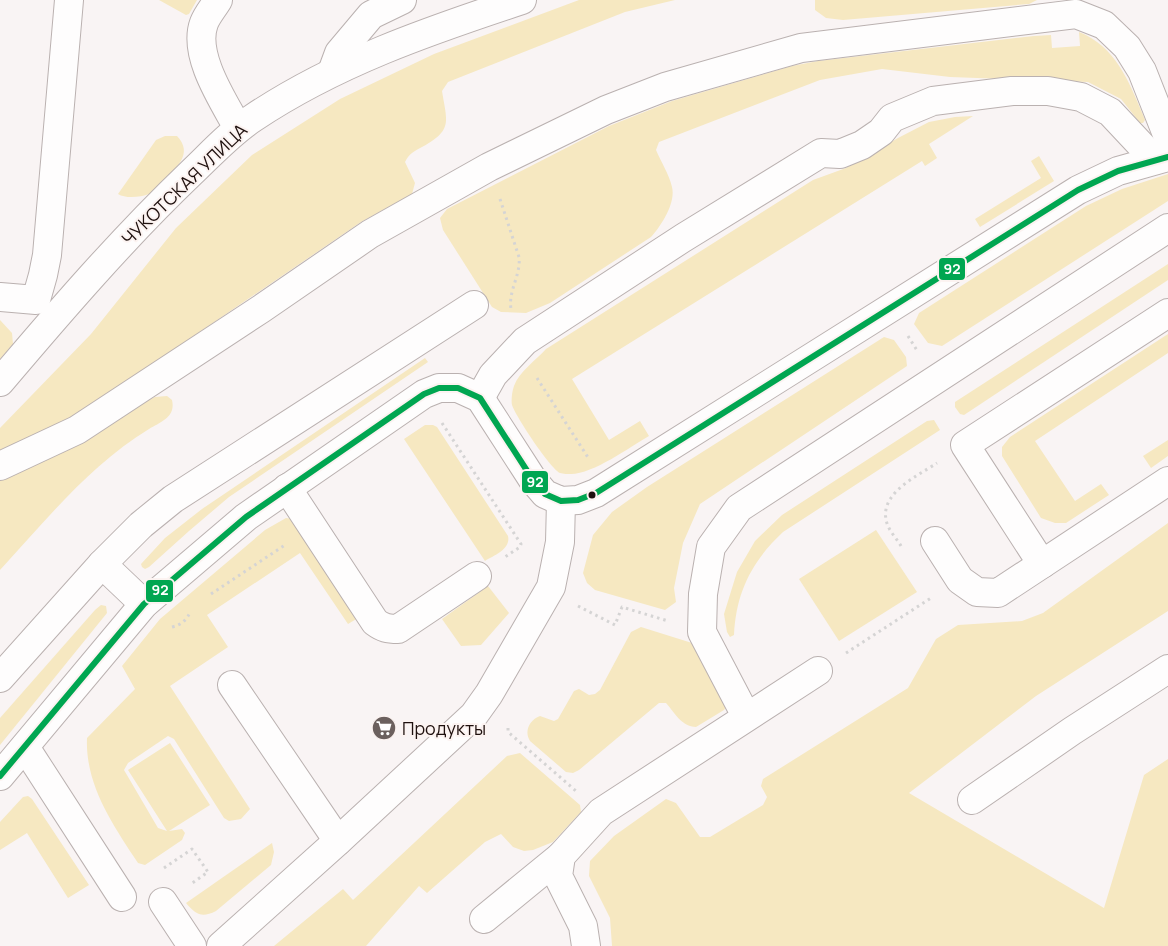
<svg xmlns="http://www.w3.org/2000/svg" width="1168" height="946" viewBox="0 0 1168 946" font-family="Manrope,sans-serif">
  <rect width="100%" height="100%" fill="#f9f4f4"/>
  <g fill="#f6e8c1">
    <polygon points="159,0 197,0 189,14 186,15"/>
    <path d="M579,0H675L625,12L448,82L442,91C447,122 453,130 422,147C414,151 409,154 405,162L415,183L412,194L361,222L122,385L68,420L0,452V428L91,334L176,228L252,155L340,99L434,54Z"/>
    <polygon points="815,0 1037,0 1029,4 843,20 826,18 815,10"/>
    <path d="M1079,32C1115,46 1129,81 1143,115L1145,120L1143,123H1140L1121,99L1088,82L950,77L882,69L820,80L659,142L656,150C661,162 669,174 672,187C676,203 661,226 651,237L550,303L526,313L501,312L492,307L443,230L440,218L447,209L609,126L672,101L792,66L818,61L1034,36L1051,35L1052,48L1080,46Z"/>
    <path d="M973,116L929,144L937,158L925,166L922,161L572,379L609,440L640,421L649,436C630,447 593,474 571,474C568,474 563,474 560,473C550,468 516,417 512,405C511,401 512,391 514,386C519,372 536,360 546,349L813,180L846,168L898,138L929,122L955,117Z"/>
    <path d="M165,136H177C194,154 176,168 163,181C159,185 154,192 149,194C141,197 126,199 118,194L156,140Z"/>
    <polygon points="1039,156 1054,181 980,227 975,219 1041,178 1031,161"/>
    <polygon points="1168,174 1168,201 942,346 928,343 914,324 919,313 1086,206 1122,189"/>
    <polygon points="1168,264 1168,280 964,415 960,414 955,407 955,402"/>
    <polygon points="0,320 12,333 13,344 0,359"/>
    <polygon points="1168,334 1168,353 1035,441 1075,501 1101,484 1109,495 1066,523 1055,523 1041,518 1002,456 1002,447 1010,437"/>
    <polygon points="884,337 894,340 906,357 907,366 700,504 683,543 674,588 676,602 665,610 595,590 587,583 583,573 593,535 612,512 647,487"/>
    <polygon points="425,358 428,362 229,497 189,531 149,567 145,569 142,567 141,564 165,538 202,509"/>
    <path d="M167,396L172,400C176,417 161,422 149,429C90,465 46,520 0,570V479L141,404L155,397Z"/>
    <path d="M934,420L940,430L783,532C752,561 736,592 734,635L730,637L727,632L724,614L737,572L755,541L782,515L927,421Z"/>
    <path d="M425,425H433L437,427L508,536C511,549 495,555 485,561L404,439Z"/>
    <polygon points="1168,440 1168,456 1151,468 1143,456"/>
    <path d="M286,518L293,519L358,618L348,624L300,553L207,615L228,647L170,686L250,809L241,819L229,821L224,818L174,739L168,736L128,763L124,770L158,828L167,831L128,770L170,743L210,805L169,831L182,829L185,833L182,840L145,865L138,863C113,825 85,785 87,738L135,689L122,666L160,619L265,530Z"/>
    <polygon points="1168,523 1168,611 1036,696 909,793 1104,908 1144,775 1168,759 1168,946 612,946 610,918 589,876 590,861 614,836 666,799 676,803 700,837 710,837 763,805 767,797 761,786 763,779 908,688 936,639 958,625 1022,621 1043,613"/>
    <polygon points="876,530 917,592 839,641 799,579"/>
    <polygon points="488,586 509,613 481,645 461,646 442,619"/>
    <polygon points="101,605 106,606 107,613 0,745 0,718 95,610"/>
    <path d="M641,627L692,643L700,650L726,707L724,710L696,727C682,727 674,712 666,703H659L579,770L573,773L566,772L530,741C524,732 529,720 540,716L554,721L558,719L574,691L579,689L589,695L595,694L600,690L631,632Z"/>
    <polygon points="520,753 580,805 581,812 553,842 533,850 524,851 513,847 501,834 485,842 427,893 419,886 366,946 274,946 343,889 353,900 507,756"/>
    <polygon points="28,796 32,799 89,885 68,898 27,833 0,850 0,822 23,797"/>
    <path d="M272,843L274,852L271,865L216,911C202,918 196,915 186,903Z"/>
  </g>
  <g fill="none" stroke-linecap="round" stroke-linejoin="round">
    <g stroke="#bab1b0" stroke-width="30">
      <g id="minor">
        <path d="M218,0C214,7 207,15 204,23C192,55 224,102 238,128"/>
        <polyline points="332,72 339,53 371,15 402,0"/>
        <polyline points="0,297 36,300 43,275 47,255 69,0"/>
        <path d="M0,382C61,310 123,238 191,173C211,154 230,133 253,118C335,63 428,31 522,0"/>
        <polyline points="480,398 493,375 525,341 683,238 821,153 840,154 862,145 881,132 892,118 933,101 1012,91 1048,91 1081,97 1110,112 1155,160"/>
        <polyline points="0,466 77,430 261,309 370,234 489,167 606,110 665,87 801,48 1076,14 1104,25 1127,47 1142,71 1168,137"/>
        <path d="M287,488L375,622C383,628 388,629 398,629L477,576"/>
        <polyline points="935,541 960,580 977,592 998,593 1168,481"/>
        <polyline points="102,564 144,604"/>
        <polyline points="1042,564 965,445 1168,313"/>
        <polyline points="0,678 102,564 141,525 173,499 474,305"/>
        <polyline points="232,685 338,841"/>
        <polyline points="746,716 702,632 703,594 711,547 739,508 1168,228"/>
        <polyline points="25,747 122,897"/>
        <polyline points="0,776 144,604 246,517 424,394 439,388 458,388 480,398 533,480 545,494 561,501 578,500 596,493 1078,190 1118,171 1168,157"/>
        <polyline points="972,800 1072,731 1168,669"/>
        <polyline points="163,902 192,946"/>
        <polyline points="484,919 561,856"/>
        <polyline points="221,946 338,841 474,715 489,694 551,587 560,542 561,501"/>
        <polyline points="586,946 583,926 558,876 561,856 601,812 818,671"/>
      </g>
    </g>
    <g stroke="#d5d4d4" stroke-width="3" stroke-dasharray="2.5 4" stroke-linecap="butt">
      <path d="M500,199L519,257C521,275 508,291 511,309"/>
      <polyline points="908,336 918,352"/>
      <polyline points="537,378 589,459"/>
      <polyline points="442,423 521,544 520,547 505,557"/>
      <path d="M901,546C897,539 891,533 888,526C875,495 916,477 937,463"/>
      <polyline points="211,594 285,545"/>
      <polyline points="578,606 615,625 622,607 668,621"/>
      <path d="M172,627C183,624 186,620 191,611"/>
      <polyline points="846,653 931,598"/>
      <polyline points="508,728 508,732 515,738 576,791"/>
      <polyline points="164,868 192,849 208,872 191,884"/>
    </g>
    <use href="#minor" stroke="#fefdfd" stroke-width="28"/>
    <g stroke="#fcf3f1" stroke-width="10">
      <polyline id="bus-1" points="0,776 144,604 246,517 424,394 439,388 458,388 480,398 533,480 545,494 561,501 578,500 596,493 1078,190 1118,171 1168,157"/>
    </g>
    <use href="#bus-1" stroke="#00a651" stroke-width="6"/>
  </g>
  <defs>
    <g id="supermarket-disc" transform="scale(1.25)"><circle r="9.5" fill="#6b605e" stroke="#fcf3f1"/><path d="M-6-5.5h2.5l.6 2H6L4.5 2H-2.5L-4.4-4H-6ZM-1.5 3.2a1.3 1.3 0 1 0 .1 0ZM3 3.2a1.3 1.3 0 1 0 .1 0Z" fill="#fff"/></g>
  </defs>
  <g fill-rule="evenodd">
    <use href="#supermarket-disc" x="384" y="728"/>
  </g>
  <circle fill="#1e100e" stroke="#fcf3f1" stroke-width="2" cx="592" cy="495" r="4.5"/>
  <g text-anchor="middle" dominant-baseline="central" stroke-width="4" stroke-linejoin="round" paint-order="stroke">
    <g font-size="18" fill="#1e100e" stroke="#fcf3f1">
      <text transform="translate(184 184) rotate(-44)">ЧУКОТСКАЯ УЛИЦА</text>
    </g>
    <g font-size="18" fill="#1e100e" stroke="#fcf3f1" text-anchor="start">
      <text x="402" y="728">Продукты</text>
    </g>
  </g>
  <g stroke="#fcf3f1" stroke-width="2">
    <rect x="938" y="257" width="28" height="24" rx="5" fill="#00a651"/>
    <rect x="521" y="470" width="28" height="24" rx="5" fill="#00a651"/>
    <rect x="145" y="579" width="29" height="24" rx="5" fill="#00a651"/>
  </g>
  <g font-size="14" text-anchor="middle" font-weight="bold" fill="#fff">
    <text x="952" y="274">92</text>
    <text x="535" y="487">92</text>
    <text x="160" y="595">92</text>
  </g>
</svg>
